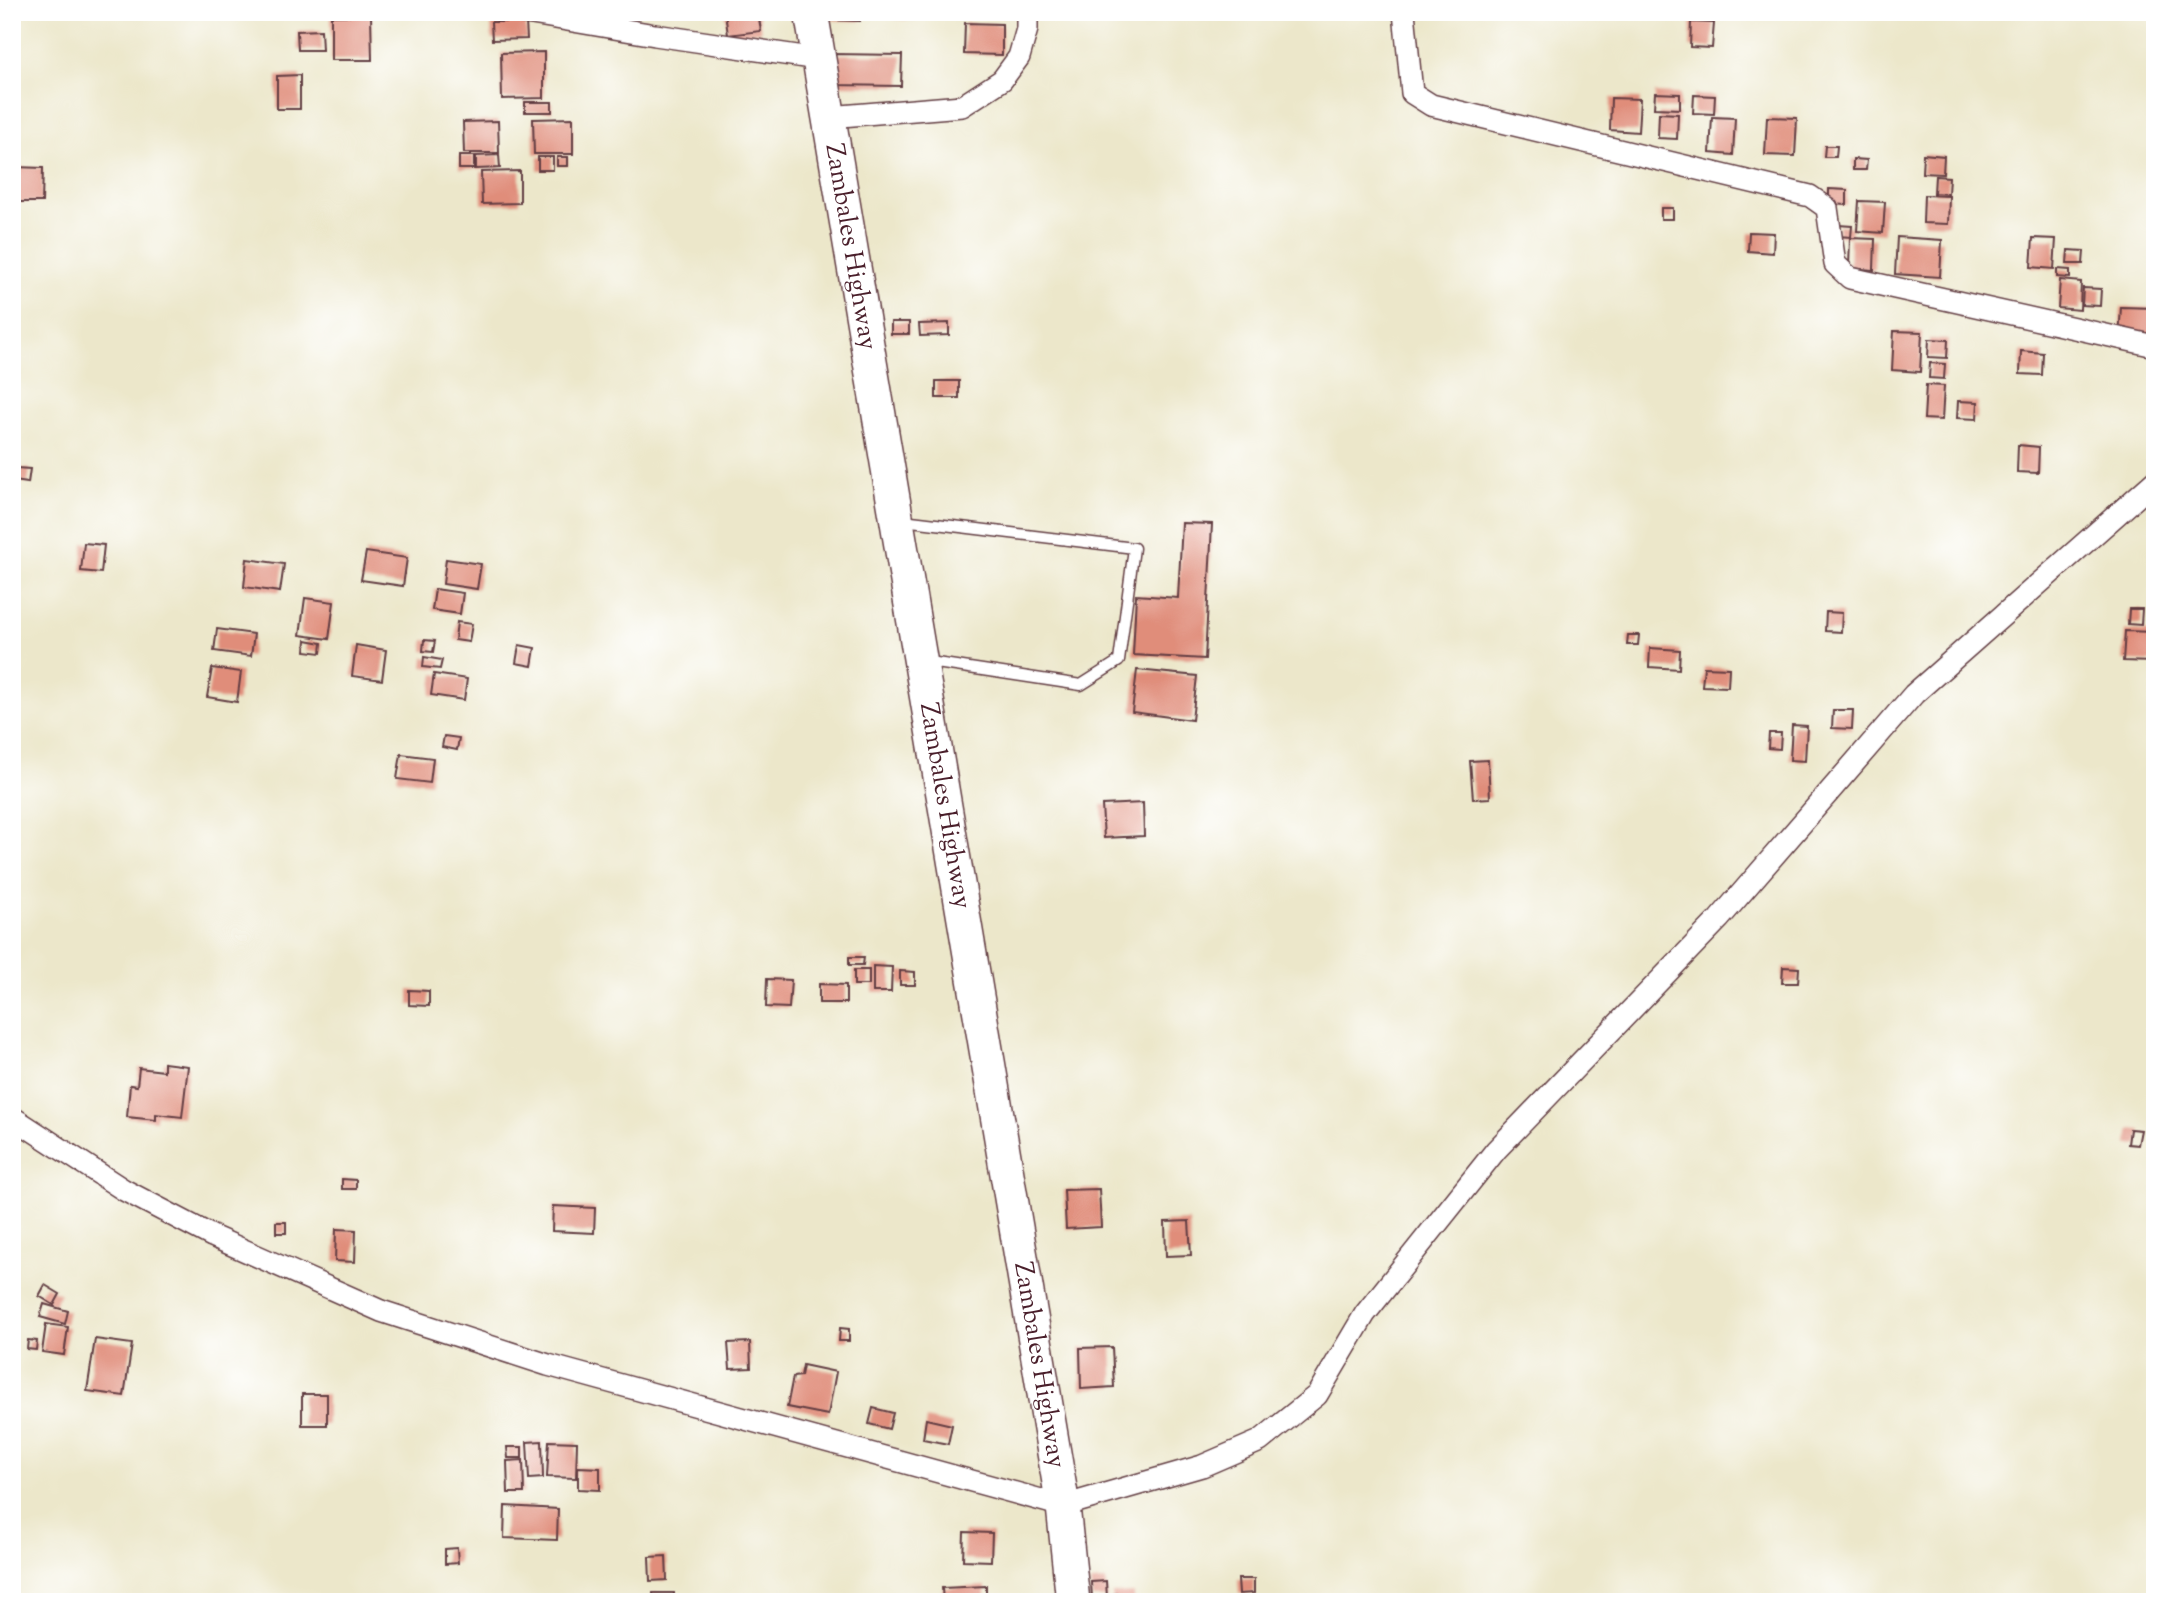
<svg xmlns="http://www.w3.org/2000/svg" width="2167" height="1614" viewBox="0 0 2167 1614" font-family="'Sorts Mill Goudy',serif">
  <rect width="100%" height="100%" fill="#fff"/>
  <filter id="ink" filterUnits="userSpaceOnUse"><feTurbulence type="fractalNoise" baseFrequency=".0143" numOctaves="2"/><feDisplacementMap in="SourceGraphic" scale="14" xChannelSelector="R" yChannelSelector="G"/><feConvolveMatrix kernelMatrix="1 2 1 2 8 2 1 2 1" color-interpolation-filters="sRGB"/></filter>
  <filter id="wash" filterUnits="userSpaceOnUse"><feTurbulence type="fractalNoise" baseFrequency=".00686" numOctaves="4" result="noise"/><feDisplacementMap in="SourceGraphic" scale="28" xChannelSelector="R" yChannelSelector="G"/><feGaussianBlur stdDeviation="1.57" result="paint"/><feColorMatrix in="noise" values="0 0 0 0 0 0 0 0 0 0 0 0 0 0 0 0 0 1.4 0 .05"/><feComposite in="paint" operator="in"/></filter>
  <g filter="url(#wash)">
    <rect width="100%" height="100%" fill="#ece7ca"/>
    <g id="blocks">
      <g fill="#e08d7a">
        <polygon points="725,12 758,12 761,31 728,35"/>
        <polygon points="831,12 860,12 860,21 831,20"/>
        <polygon points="895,12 917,12 916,20 894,19"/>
        <polygon points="371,15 372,60 331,60 331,16"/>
        <polygon points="491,22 526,22 527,39 492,40"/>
        <polygon points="1691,22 1714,23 1712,48 1690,47"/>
        <polygon points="965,23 1002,24 1002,55 964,54"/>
        <polygon points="321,30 322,50 298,50 297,31"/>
        <polygon points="544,52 544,98 502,99 501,53"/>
        <polygon points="833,54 902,55 901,86 832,85"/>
        <polygon points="300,75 300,109 277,109 277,76"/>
        <polygon points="1655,93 1680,94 1680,109 1654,108"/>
        <polygon points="1694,95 1715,96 1714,114 1693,113"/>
        <polygon points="1611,98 1640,99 1638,132 1610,130"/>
        <rect x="525" y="102" width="27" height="10"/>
        <polygon points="1659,113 1678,114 1677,139 1658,138"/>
        <polygon points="1712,117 1735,118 1733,155 1710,153"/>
        <polygon points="1767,117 1797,118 1795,156 1765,155"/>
        <polygon points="573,118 573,154 534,154 533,119"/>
        <polygon points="498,121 499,153 464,153 463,122"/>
        <polygon points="1825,146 1837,146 1836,157 1824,157"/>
        <polygon points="1923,154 1944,156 1943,174 1922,173"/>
        <polygon points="499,155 500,168 476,169 476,156"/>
        <rect x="459" y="156" width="15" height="13"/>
        <rect x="538" y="157" width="15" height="13"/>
        <rect x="557" y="157" width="11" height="9"/>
        <polygon points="1853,159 1867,160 1866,170 1853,170"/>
        <polygon points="14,167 43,168 42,202 13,202"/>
        <polygon points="520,171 520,203 482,204 481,172"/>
        <polygon points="1935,176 1949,177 1948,194 1934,193"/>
        <polygon points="1829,189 1847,190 1847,205 1829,204"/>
        <polygon points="1924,195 1949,196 1948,224 1923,223"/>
        <polygon points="1859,201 1885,202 1883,233 1857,231"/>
        <rect x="1661" y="208" width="12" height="11"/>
        <polygon points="1838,225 1852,226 1851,237 1838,236"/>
        <polygon points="1749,232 1774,233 1773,253 1748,251"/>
        <polygon points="1897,237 1942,240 1940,277 1895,274"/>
        <polygon points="1850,238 1875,239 1874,270 1849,268"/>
        <polygon points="2033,238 2056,239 2054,269 2031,267"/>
        <polygon points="2068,250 2084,251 2083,264 2067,264"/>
        <polygon points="2057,269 2070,270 2070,278 2057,277"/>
        <polygon points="2060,280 2081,282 2080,310 2058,308"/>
        <polygon points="2083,288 2101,289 2100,306 2082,305"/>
        <polygon points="2121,307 2155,308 2155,339 2119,338"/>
        <rect x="891" y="322" width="18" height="12"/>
        <polygon points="949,323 949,335 920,336 919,324"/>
        <polygon points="1894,331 1922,332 1920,372 1892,370"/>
        <polygon points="1929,339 1948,340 1947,358 1928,357"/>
        <polygon points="2021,351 2043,353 2042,375 2020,374"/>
        <polygon points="1930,363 1945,364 1944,379 1929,378"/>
        <rect x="936" y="381" width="23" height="17"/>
        <polygon points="1926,385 1944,386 1942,420 1924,419"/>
        <polygon points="1958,401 1978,402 1977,419 1957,418"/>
        <polygon points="2018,445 2039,447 2038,473 2017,472"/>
        <polygon points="16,468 30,469 28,483 14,481"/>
        <polygon points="1182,523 1212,524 1205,659 1133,655 1136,595 1178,598"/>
        <polygon points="84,543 104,545 101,573 81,571"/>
        <polygon points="366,552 407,558 403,586 361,580"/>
        <polygon points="247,559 284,564 280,592 244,587"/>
        <polygon points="446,559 481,564 477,589 443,584"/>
        <polygon points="435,589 463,593 460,614 432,610"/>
        <polygon points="305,598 334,602 329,639 300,635"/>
        <polygon points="2129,609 2142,609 2141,625 2128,624"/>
        <polygon points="1826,612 1842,613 1841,632 1825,631"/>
        <polygon points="457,622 472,624 469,642 455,640"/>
        <polygon points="217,629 254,634 251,656 214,651"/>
        <polygon points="2125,631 2154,632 2153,662 2123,661"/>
        <polygon points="1628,635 1639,635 1638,645 1627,645"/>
        <polygon points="306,640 322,643 321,653 305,651"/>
        <polygon points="424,640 435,641 433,652 423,651"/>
        <polygon points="356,645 386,650 382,680 352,676"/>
        <polygon points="519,645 535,648 532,666 516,663"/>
        <polygon points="1650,648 1680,650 1679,669 1649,667"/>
        <polygon points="424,657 442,660 440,669 423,667"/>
        <polygon points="1704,667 1729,668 1728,687 1702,686"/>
        <polygon points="212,668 241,672 237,702 207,697"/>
        <polygon points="1137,670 1197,676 1192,720 1132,712"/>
        <polygon points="434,674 467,679 464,700 431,695"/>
        <polygon points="1833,710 1853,710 1852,729 1832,728"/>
        <polygon points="1792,725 1807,726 1805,761 1790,760"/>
        <polygon points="1769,733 1781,733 1780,749 1768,748"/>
        <polygon points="444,736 459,738 457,750 442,747"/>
        <polygon points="401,754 433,758 430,783 397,779"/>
        <polygon points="1488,760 1490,798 1473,799 1470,761"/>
        <polygon points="1143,803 1144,836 1104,838 1102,805"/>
        <polygon points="849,957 864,957 863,965 849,965"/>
        <polygon points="873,966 892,967 891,992 873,992"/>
        <polygon points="1783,967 1799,968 1798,983 1782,983"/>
        <rect x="854" y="970" width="15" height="15"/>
        <polygon points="900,971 915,972 915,985 900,985"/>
        <polygon points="767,979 791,980 789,1008 766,1007"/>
        <polygon points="819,984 846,985 846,1003 819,1003"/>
        <polygon points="409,990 429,991 429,1006 409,1005"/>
        <polygon points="164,1063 188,1066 182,1117 156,1114 156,1120 127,1117 130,1085 137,1086 139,1068 164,1071"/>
        <polygon points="2130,1129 2141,1130 2138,1145 2128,1144"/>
        <polygon points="342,1179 356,1180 356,1189 342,1189"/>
        <polygon points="1099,1189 1101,1227 1066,1229 1064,1190"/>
        <polygon points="553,1206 595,1208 594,1233 552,1231"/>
        <polygon points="1189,1221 1191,1255 1166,1256 1165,1222"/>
        <rect x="276" y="1222" width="10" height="11"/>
        <polygon points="336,1229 356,1230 355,1262 335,1261"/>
        <polygon points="45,1285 60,1294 54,1305 39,1296"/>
        <polygon points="44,1304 68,1311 65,1324 40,1317"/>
        <polygon points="46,1324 68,1327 64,1355 42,1352"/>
        <polygon points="840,1328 849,1329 849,1341 839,1341"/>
        <polygon points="95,1339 132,1344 124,1396 87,1391"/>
        <polygon points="28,1340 37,1341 36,1350 27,1349"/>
        <polygon points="750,1342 751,1368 730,1369 728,1343"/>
        <polygon points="1112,1347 1114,1387 1081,1389 1080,1348"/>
        <polygon points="803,1365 836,1372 828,1415 787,1407 793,1377 801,1376"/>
        <rect x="302" y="1394" width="25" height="31"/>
        <polygon points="873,1408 893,1413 889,1429 869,1424"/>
        <polygon points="926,1419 952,1425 948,1444 923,1439"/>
        <polygon points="542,1441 543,1478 529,1479 527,1442"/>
        <polygon points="549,1441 577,1442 576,1478 547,1477"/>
        <polygon points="507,1447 522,1447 522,1458 508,1458"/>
        <polygon points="523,1460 524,1493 508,1493 507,1461"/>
        <polygon points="578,1467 600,1468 600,1490 578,1489"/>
        <polygon points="505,1506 558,1509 557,1540 504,1538"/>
        <polygon points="964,1532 992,1533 991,1561 963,1560"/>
        <polygon points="457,1548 458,1563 445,1564 445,1549"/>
        <polygon points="666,1556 667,1580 650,1581 649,1557"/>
        <polygon points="1238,1579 1254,1579 1254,1593 1239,1594"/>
        <polygon points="1106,1581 1107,1598 1092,1598 1091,1582"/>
        <polygon points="986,1586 986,1602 943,1602 942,1588"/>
        <rect x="653" y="1593" width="21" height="9"/>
        <polygon points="1134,1593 1134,1602 1112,1602 1112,1594"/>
      </g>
    </g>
  </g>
  <g filter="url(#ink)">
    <use href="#blocks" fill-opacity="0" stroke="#623d43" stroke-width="2"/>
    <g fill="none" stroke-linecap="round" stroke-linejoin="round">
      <g stroke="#623d43" stroke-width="13">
        <polyline id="lane" points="903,520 1134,548 1119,661 1081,685 923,661"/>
      </g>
      <g stroke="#623d43" stroke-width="24">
        <g id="street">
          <polyline points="520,12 655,35 818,59"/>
          <polyline points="1404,12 1412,93 1431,105 1810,196 1827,208 1835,264 1850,278 2155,346"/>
          <polyline points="829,117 962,106 1002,80 1019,57 1027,29 1027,12"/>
          <polyline points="12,1117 124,1190 212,1236 381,1311 548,1365 1063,1506 1202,1466 1260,1441 1317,1395 1365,1314 1496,1150 1719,919 1914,694 2155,481"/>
        </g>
      </g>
      <g stroke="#623d43" stroke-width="36">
        <g id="primary">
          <path id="s1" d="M811,12L1063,1506L1073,1602"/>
        </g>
      </g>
      <use href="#lane" stroke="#fff" stroke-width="10"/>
      <use href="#street" stroke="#fff" stroke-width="21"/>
      <use href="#primary" stroke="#fff" stroke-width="33"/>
    </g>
  </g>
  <g text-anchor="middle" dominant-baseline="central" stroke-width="7" stroke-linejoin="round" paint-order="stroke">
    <g font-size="26" fill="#4a1f2b" stroke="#fff">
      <text stroke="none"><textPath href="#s1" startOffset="238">Zambales Highway</textPath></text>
      <text stroke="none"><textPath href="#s1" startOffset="805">Zambales Highway</textPath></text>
      <text stroke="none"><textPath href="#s1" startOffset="1372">Zambales Highway</textPath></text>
    </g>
  </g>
  <rect width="2167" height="1614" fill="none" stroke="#fff" stroke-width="42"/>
</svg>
